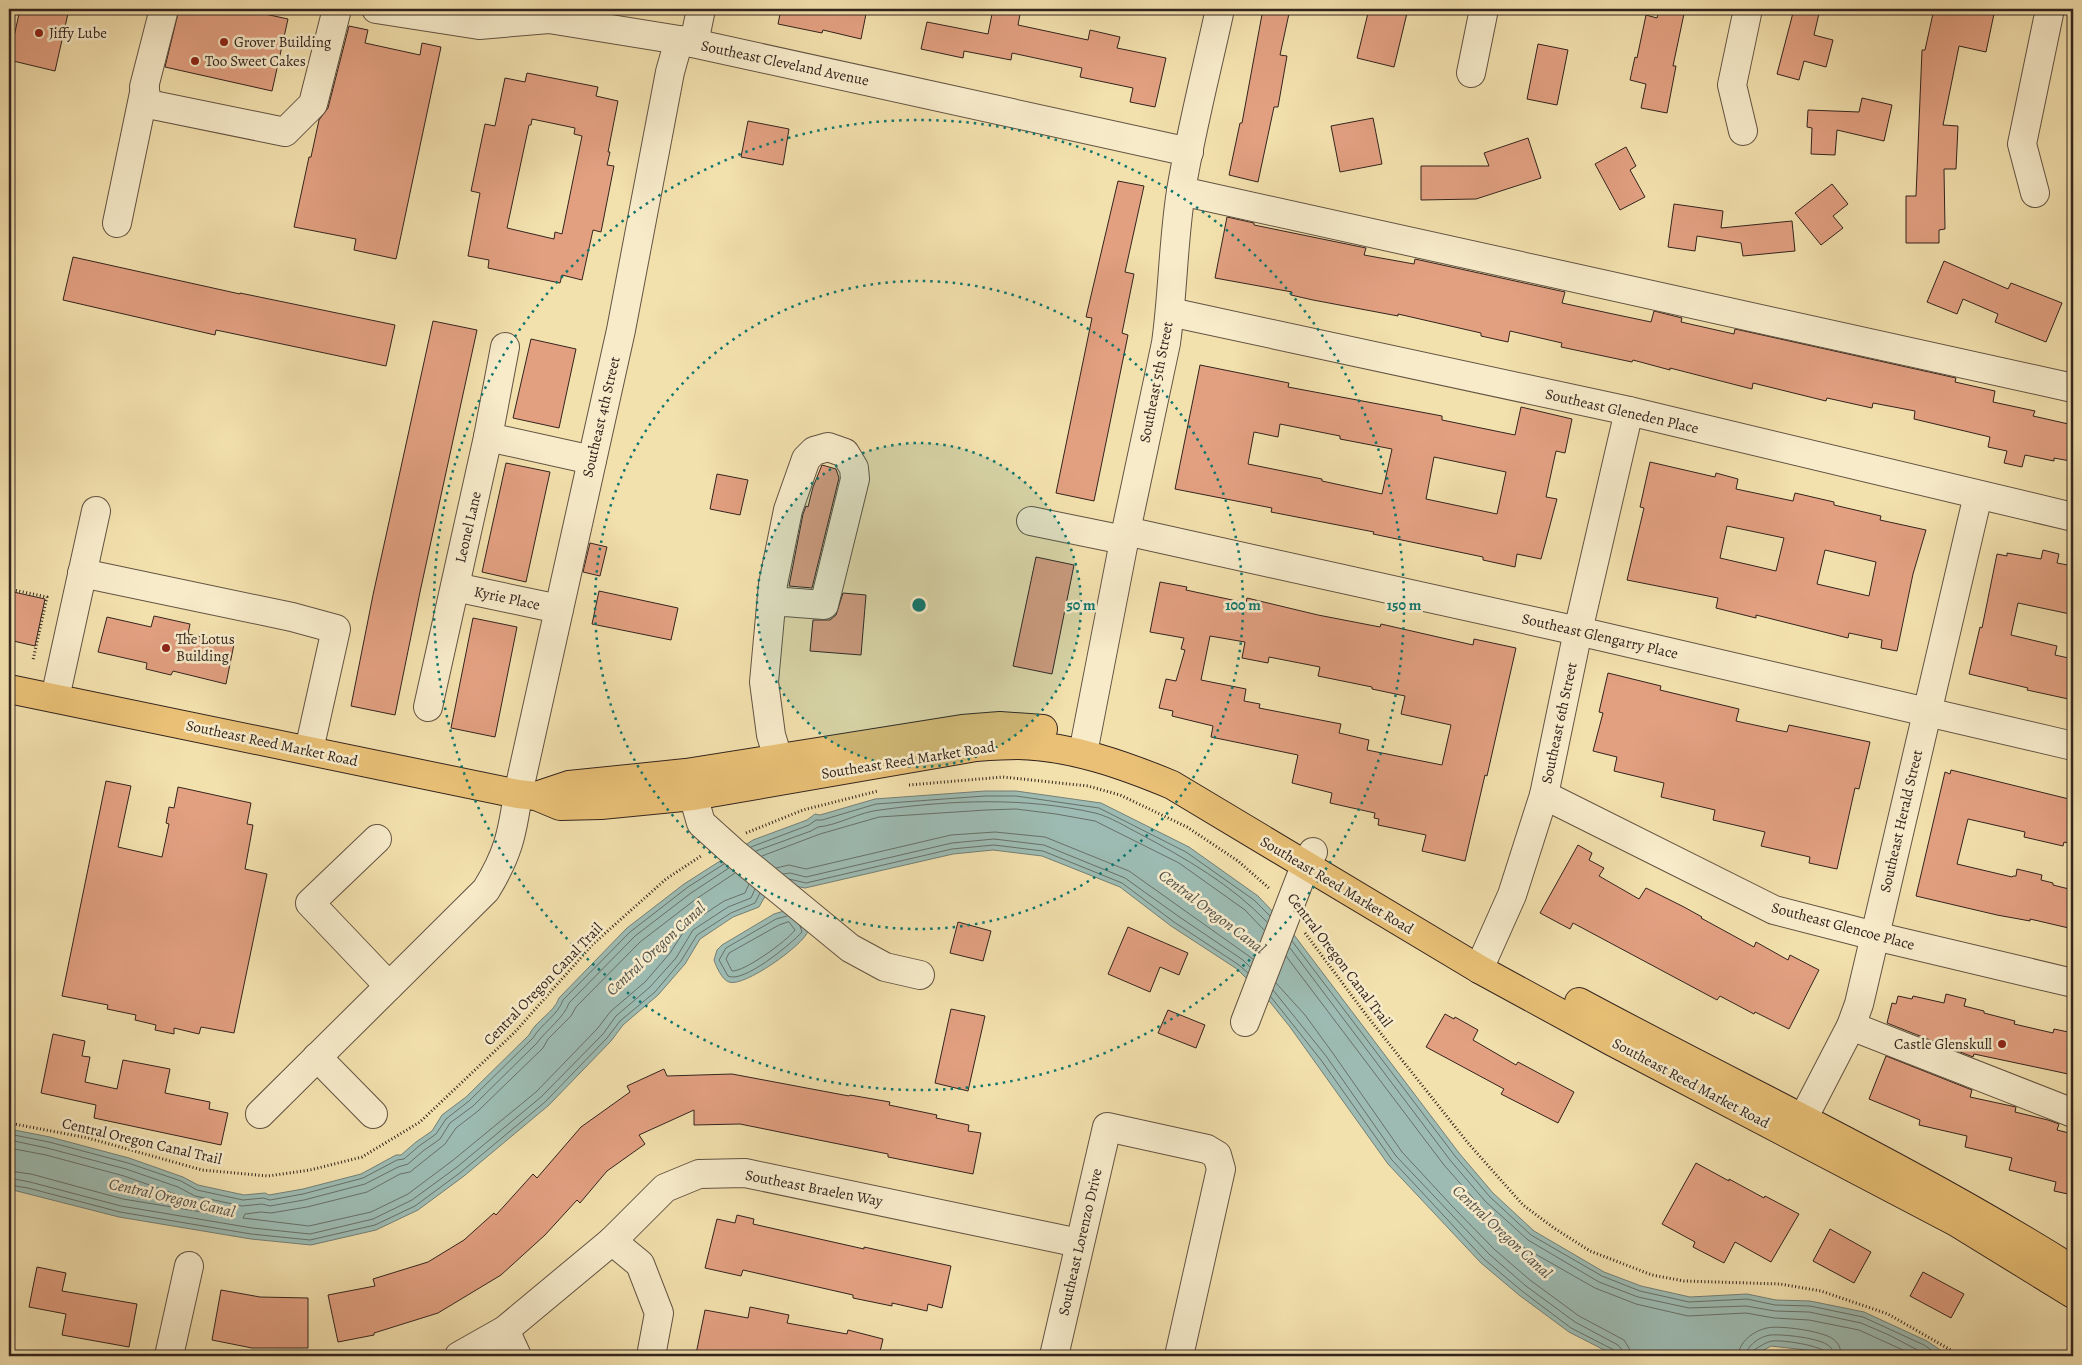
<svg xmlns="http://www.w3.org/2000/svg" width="2082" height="1365" viewBox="0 0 2082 1365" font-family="Alegreya,serif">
  <rect width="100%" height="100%" fill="#f2e0ad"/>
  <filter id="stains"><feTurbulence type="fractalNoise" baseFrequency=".004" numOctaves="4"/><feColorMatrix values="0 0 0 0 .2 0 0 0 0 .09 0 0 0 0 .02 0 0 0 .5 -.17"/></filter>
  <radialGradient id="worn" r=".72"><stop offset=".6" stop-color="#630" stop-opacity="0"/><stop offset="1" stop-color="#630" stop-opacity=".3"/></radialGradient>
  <g fill="#9dbbb2" stroke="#737f77">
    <path d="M985,791H1016L1101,803L1189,847L1258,896L1291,931L1459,1153L1493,1193L1534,1231L1604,1272L1641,1286L1690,1297L1747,1294L1776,1300L1810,1301L1864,1312L1927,1341L1949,1356H1831L1806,1350L1771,1346L1753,1356H1616L1569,1332L1519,1295L1481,1263L1388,1164L1290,1027L1270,1002L1237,969L1171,926L1120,887L1042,856L993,850L953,854L805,888L795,886L768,891L759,907L733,917L700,939L685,964L658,995L623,1025L611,1041L549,1105L464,1176L418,1210L376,1230L311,1245L251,1239L119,1217L9,1189V1129L50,1137L129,1158L183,1177L198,1185L244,1195L265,1193L269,1195L303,1189L361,1174L396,1155H401L416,1142L432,1131L442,1115L466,1097L529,1035C536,1020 554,1013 559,998L627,928L684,884L753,840L807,820L815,814L820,815L875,799Z"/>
    <path d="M784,911L808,931C804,945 743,988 729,982C722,980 716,966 714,960L717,950L722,945L774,914Z"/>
  </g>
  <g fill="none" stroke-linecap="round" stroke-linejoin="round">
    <g stroke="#687068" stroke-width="1">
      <polyline points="751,847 809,825 816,820 822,820 876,804 985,796 1016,796 1099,808 1186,852 1254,900 1270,916"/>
      <path d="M756,851L811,831L818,827C839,825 859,812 880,810C951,800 1025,797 1095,813C1111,817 1126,827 1140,834C1185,858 1232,885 1267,922"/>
      <polyline points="762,856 820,834 879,817 986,810 1016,809 1056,814 1095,821 1179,863 1245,910 1264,930"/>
      <polyline points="776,868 789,865 806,869 951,835 995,832 1045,837 1129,871 1253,959"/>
      <polyline points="735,873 696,899 640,942 576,1007 571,1016 548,1039 543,1048 478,1111 456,1128 445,1144 410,1172 400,1174 367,1192 307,1207 271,1213 261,1212 245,1214 243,1218 309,1226 371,1212 408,1194 452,1161 536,1092 597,1029 611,1011 645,982 670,953 688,925 724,901 745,893 749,884"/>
      <polyline points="783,874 790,873 806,877 952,843 994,839 1044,845 1125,878 1178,916 1243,960 1250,967"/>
      <polyline points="789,879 806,883 952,849 994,845 1043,851 1122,883 1174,922 1239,965 1248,973"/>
      <path d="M787,916L776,919L726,948L719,960L728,976C743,984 791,944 802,932L800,926"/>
      <path d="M789,922L795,930C787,941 744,972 732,971L726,959L729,953L779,925Z"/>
      <polyline points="1292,941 1455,1156 1490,1197 1531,1235 1602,1276 1640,1291 1689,1302 1747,1299 1775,1305 1810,1306 1863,1317 1924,1345 1940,1356"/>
      <polyline points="1290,948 1450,1160 1485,1201 1528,1240 1599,1282 1638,1297 1689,1308 1746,1306 1775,1311 1809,1312 1861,1323 1889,1335 1929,1356"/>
      <polyline points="1286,956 1444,1165 1480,1206 1523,1247 1595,1288 1636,1304 1688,1316 1746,1313 1774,1318 1809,1320 1859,1330 1916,1356"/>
      <polyline points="1276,983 1305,1015 1332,1052 1402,1152 1452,1206 1494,1249 1530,1280 1579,1316 1624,1340 1629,1348 1631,1356"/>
      <polyline points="1273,990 1326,1056 1396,1156 1489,1254 1526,1286 1575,1322 1618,1345 1622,1350 1623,1356"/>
      <polyline points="1271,997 1321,1060 1392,1160 1484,1259 1522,1291 1571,1328 1614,1350 1617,1356"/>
      <path d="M9,1134L49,1142L128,1163L181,1181L197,1190L243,1200L263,1198L270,1200L303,1194L363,1178L397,1160L404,1159L419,1146L436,1134L446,1119L469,1101L533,1038C541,1024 558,1015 563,1000L630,932L688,887L724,864"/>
      <path d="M9,1140L47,1148L126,1169L178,1187L195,1196L242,1206L262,1204L270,1206L304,1200L365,1184L398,1167L408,1164L423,1151L440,1139L450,1123L473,1106L537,1043C546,1030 564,1018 569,1003L635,936L691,893L729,868"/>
      <polyline points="9,1148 46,1155 124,1176 175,1194 192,1203 227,1211 229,1214 226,1216 123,1199 31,1174 9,1171"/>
      <polyline points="9,1178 30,1182 121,1206 252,1228 310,1234 373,1219 412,1200 457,1167 541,1097 603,1034 616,1016 650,987 676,958 693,930 728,907 751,898 755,889"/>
      <polyline points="9,1185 28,1188 120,1212 251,1234 310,1240 375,1225 415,1206 461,1172 545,1102 607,1038 620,1021 655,992 681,961 697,935 731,913 755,903 760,893"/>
      <path d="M1738,1356C1739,1342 1753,1331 1767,1328C1779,1325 1823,1331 1833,1339C1839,1343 1841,1349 1841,1356"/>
      <path d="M1746,1356C1746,1346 1760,1336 1771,1335C1782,1334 1821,1338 1829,1346C1833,1349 1833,1352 1833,1356"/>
      <path d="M1752,1356L1754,1350C1759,1347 1766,1342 1772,1341C1784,1340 1817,1345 1826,1352L1827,1356"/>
    </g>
  </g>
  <g fill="#e2a081" stroke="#33241e" fill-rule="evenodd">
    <polygon points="20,9 69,9 55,71 9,60"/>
    <polygon points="179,9 242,9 288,19 272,91 165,67"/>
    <polygon points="781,9 867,9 861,39 823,30 822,33 778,24"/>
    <polygon points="993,9 1021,9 1018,25 1088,40 1090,30 1120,37 1117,48 1166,58 1155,107 1130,102 1133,88 1080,77 1082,68 1012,53 1011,60 964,51 963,58 921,49 927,22 988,34"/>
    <polygon points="1263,9 1290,9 1280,55 1287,56 1278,107 1274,107 1258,182 1229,175 1240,123 1242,123"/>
    <polygon points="1369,9 1408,9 1394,67 1357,58"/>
    <polygon points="1659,9 1685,9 1673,66 1676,66 1667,113 1641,108 1646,84 1630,80 1635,57 1637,58 1646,15 1657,18"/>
    <polygon points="1794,9 1820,9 1814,35 1833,40 1826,67 1804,61 1799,80 1777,74"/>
    <polygon points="1934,9 1995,9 1986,52 1959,46 1943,125 1958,126 1956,169 1944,169 1945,229 1939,230 1939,243 1906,243 1906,196 1916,196 1922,50 1925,50"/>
    <polygon points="349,26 368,30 365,43 420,55 422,43 441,47 396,259 354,250 356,239 294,227 309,157 311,157 319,120 328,108"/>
    <polygon points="1538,44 1568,50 1557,105 1527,99"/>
    <path d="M527,73L598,87L596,96L618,101L608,152H610L607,165L614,166L601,232L593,230L582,280L562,275L560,283L488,268L489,260L468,256L480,193L471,191L485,124L495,126L505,78L525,82ZM532,119L575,128L574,134L582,136L562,234L555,232L554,239L507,228L529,125H531Z"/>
    <polygon points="1862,98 1892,105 1884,141 1837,130 1835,155 1811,154 1812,128 1807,127 1808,110 1859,112"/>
    <polygon points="1373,118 1382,164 1340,172 1331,126"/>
    <polygon points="748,121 789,129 783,165 741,157"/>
    <polygon points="1528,138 1541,178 1476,199 1421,200 1421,166 1489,166 1484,153"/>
    <polygon points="1626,147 1636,166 1630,170 1645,197 1620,210 1595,164"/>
    <polygon points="1118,181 1144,186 1125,272 1134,274 1122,333 1128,335 1094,501 1056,493 1092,318 1086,317"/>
    <polygon points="1832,184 1848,204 1833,216 1843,228 1821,245 1795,213"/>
    <polygon points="1674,204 1723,211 1721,228 1792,221 1795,251 1743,256 1741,243 1697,236 1695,251 1668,247"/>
    <polygon points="1227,217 1254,223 1254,225 1366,248 1364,255 1414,264 1415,259 1565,292 1562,303 1613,314 1651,322 1654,311 1682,318 1681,322 1734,334 1735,329 1956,378 1955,382 1995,391 1993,402 2035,411 2033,416 2073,425 2073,447 2070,461 2054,458 2054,461 2025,455 2022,467 2004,463 2007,451 1988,447 1990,437 1914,419 1915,411 1873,403 1872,408 1827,398 1826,401 1753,383 1752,389 1670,368 1670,370 1633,360 1632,362 1561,347 1562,343 1510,331 1508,342 1481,336 1481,333 1398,314 1398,316 1313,300 1291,295 1292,292 1215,278"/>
    <polygon points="73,257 240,294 240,293 395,325 386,366 216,330 215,335 63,300"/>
    <polygon points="1944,261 2008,289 2011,283 2062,303 2046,342 1995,322 1998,314 1963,299 1957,314 1927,302"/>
    <polygon points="433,321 477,330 420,592 395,715 351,706 373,595"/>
    <polygon points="531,339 576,349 559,428 513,418"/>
    <path d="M1200,365L1289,383L1288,387L1442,416V420L1515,435L1521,407L1572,419L1565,453L1556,451L1546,497L1557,499L1541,559L1517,554L1515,567L1483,560V557L1373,534L1374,532L1271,512L1272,508L1175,489ZM1280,424L1340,436V439L1392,449L1382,494L1322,481V479L1248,464L1254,432L1278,437ZM1434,457L1506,472L1497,514L1426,499Z"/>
    <path d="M1650,462L1715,477L1716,473L1738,479L1736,489L1793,501L1795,493L1834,502V505L1881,516L1880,520L1926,530L1913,574L1897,651L1881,648L1882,640L1849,633L1848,638L1756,615V618L1716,608L1718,598L1627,580L1644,508L1640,507ZM1727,526L1784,538L1776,571L1720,558ZM1825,550L1876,562L1869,596L1817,584Z"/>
    <polygon points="506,463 550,472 526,582 482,572"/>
    <polygon points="822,465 836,469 839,478 812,588 789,586 803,514 806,506 808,507 813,487"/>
    <polygon points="717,474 748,480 740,515 710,509"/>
    <polygon points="590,543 607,547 600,576 583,572"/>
    <polygon points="2043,550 2059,554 2057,563 2073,566 2073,602 2070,614 2018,603 2011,635 2057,646 2055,655 2073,659 2073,700 2027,690 2028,688 1969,674 1980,627 1982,628 1997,554 2007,556 2007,553 2041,559"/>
    <polygon points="1036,557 1074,565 1052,674 1013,666"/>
    <path d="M1160,582L1187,587L1186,590L1246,603L1247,598L1318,615L1380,627L1381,624L1473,645L1474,639L1516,648L1487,776L1485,775L1465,861L1422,851L1426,835L1378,825L1379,819L1374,818L1375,813L1330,803L1332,793L1292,783L1298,755L1211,737L1213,726L1172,716L1173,711L1159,708L1166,679L1176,681L1185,650L1181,649L1184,638L1150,632ZM1210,636L1245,642L1242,658L1268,663L1269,657L1320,667L1318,676L1372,687V689L1405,696L1401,714L1451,725L1442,765L1367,750L1369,740L1339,733L1341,724L1259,708L1260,704L1244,701L1246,689L1201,680Z"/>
    <polygon points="9,591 45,599 35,646 9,640"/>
    <polygon points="599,591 678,608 671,640 592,624"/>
    <polygon points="843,593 866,595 861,655 810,651 813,620 830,620 836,615"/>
    <polygon points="154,616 190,624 188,634 234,644 226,684 173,671 171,675 146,669 147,663 98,652 107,617 151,627"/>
    <polygon points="473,618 517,627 495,737 451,728"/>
    <polygon points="1608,673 1661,686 1660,690 1739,709 1736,721 1787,732 1789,725 1870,742 1859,789 1855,788 1837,869 1809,863 1810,857 1761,846 1765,832 1713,820 1715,810 1661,797 1664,783 1614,771 1617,757 1593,751 1603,713 1599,712"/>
    <polygon points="1951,770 2073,800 2073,844 2064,842 2063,846 2024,837 2025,832 1968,819 1957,864 2012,877 2013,876 2016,876 2017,869 2042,875 2041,880 2053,883 2053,885 2073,890 2073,929 2030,919 2030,921 1997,915 1916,896 1945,772 1950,774"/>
    <polygon points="106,781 131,786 118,847 162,857 169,824 166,823 169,807 174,808 178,787 251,803 247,824 253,825 245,869 267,874 234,1033 201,1027 199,1034 174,1028 174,1034 155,1030 156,1025 135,1020 136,1015 107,1009 108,1005 62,996"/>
    <polygon points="1578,845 1592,853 1589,860 1604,868 1599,876 1639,899 1646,888 1684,907 1702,917 1701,918 1754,947 1756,942 1788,960 1790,955 1819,970 1789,1029 1755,1012 1754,1014 1720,996 1717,1000 1573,923 1570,929 1540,913"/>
    <polygon points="958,922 991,931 983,961 950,953"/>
    <polygon points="1128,927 1188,953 1179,975 1160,967 1150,992 1108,974"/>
    <polygon points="1946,994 1966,999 1964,1006 1984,1011 1984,1013 2015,1021 2014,1024 2053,1033 2054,1029 2073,1033 2073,1075 1974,1054 1973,1057 1887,1023 1892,1003 1896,1004 1898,996 1912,999 1913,996 1944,1003"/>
    <polygon points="951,1009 985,1016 968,1091 935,1083"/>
    <polygon points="1168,1010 1205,1025 1196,1048 1158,1033"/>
    <polygon points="1445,1014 1454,1019 1455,1017 1478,1030 1473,1040 1516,1065 1518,1062 1574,1092 1558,1123 1501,1094 1504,1089 1426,1047"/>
    <polygon points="53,1034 85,1041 82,1056 90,1057 85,1082 117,1089 123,1060 170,1069 165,1093 210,1102 209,1109 228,1113 221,1145 94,1118 96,1105 41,1093"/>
    <polygon points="1886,1056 1972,1090 1970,1097 2016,1107 2015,1112 2048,1120 2059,1124 2057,1130 2073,1134 2073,1195 2054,1191 2056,1182 2009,1170 2012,1158 1965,1147 1967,1136 1919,1125 1920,1120 1869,1099"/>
    <polygon points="664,1069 667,1076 732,1074 849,1096 850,1095 890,1102 889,1105 937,1115 936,1118 969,1125 968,1131 981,1133 973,1174 888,1157 888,1154 740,1124 694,1125 694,1110 639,1135 645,1144 607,1171 580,1203 577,1200 545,1235 501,1275 438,1313 374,1333 374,1335 338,1342 328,1295 375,1286 373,1279 428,1262 464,1240 494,1213 496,1215 533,1174 537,1178 581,1127 630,1092 627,1086"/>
    <polygon points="1696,1163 1729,1181 1729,1179 1764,1198 1765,1196 1799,1214 1771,1262 1735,1242 1724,1263 1693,1247 1695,1242 1662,1224"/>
    <polygon points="737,1215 754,1219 753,1224 864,1249 864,1247 951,1266 942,1308 928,1304 927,1311 892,1303 892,1306 853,1298 853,1295 743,1270 741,1276 705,1268 717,1219 735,1223"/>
    <polygon points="1830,1229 1871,1252 1854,1283 1813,1261"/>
    <polygon points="37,1267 66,1273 62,1291 137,1304 129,1347 62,1335 66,1314 29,1307"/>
    <polygon points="1923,1272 1964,1294 1951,1318 1910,1296"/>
    <polygon points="221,1290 260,1297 308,1298 308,1348 252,1348 212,1340"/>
    <polygon points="750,1307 789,1315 787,1323 847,1334 848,1330 883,1339 879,1356 708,1356 696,1354 705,1310 748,1318"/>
  </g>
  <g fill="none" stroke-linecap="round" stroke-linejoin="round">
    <g stroke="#635342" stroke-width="30">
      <g id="minor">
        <polyline points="164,9 144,87 148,104 285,132 313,104 337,9"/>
        <polyline points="376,9 479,25 549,19 679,40 1189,152"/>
        <polyline points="694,43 701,9"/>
        <polyline points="1471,73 1484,9"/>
        <polyline points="1743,131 1732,85 1748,9"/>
        <polyline points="1181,191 2073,388"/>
        <polyline points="2035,193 2022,144 2050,9"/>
        <polyline points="117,223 145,88"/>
        <polyline points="1170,312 1629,411 2073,517"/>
        <polyline points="488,437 592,460"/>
        <polyline points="1031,521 1124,540"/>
        <polyline points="1126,531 1578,631 2073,746"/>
        <polyline points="82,573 292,617 336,629 309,750"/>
        <polyline points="455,587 559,609"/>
        <polyline points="772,601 824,605 855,479 854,468 845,453 828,447 814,451 806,459 788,510 773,584 764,682 771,735 778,758"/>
        <polyline points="55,698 96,511"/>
        <polyline points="428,707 488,437 505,347"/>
        <path d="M1083,753L1126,531L1166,343C1173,293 1173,242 1181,191C1191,130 1207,69 1220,9"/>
        <polyline points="687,774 701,823 732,851 850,948 885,967 920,975"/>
        <polyline points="1544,795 1774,910 1875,936 2073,983"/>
        <polyline points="377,839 310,903 389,986"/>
        <polyline points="1479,969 1512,895 1544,795 1578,631 1629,411"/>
        <polyline points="1245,1022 1305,866 1313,852"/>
        <polyline points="1851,1026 2073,1113"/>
        <polyline points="317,1057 373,1114"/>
        <path d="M260,1114L486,890C508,854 512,835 518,794L621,330L670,72L679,40"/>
        <polyline points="1794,1136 1851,1026 1859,1004 1978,495"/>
        <polyline points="612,1241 640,1264 659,1313 651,1356"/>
        <polyline points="505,1330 517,1356"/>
        <polyline points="169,1356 189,1266"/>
        <polyline points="459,1356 505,1330 612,1241 665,1188 699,1174 745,1173 1079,1243"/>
        <polyline points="1054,1356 1107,1127 1207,1149 1217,1155 1221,1169 1179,1356"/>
      </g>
    </g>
    <g stroke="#33241e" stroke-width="30">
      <g id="major">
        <path d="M9,689L518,794L536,796L560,806L601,805L693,796L976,747C990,746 1004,745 1018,745C1071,746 1124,765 1172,785L1479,969L1613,1042L1956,1222L2073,1294"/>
        <polyline points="536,796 569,785 686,773 962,729 1000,726 1043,729"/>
        <path d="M1579,1002C1744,1091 1915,1170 2073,1270"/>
      </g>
    </g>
    <g stroke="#33241e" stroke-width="3" stroke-dasharray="1 2.5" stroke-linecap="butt">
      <polyline points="9,589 47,597 33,660"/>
      <polyline points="909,785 1003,777 1088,786 1120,795 1187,827 1238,861 1270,889"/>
      <polyline points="746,833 803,810 878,791"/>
      <polyline points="1305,933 1367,1016 1468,1143 1523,1205 1554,1228 1590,1251 1652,1275 1684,1281 1780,1284 1821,1291 1888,1314 1961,1356"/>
      <polyline points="9,1123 88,1138 202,1170 268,1176 310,1170 362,1157 420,1122 515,1032 592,945 666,879 701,856"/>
    </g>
    <use href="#minor" stroke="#f7ebca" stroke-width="28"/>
    <use href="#major" stroke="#e9c076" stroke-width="28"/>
  </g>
  <circle cx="919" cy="605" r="162" fill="#0f766e" fill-opacity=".12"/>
  <g fill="none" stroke="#0f766e" stroke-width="2.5" stroke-dasharray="2.5 5">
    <circle cx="919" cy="605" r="162"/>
    <circle cx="919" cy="605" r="324"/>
    <circle cx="919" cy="605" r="485"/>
  </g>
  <g fill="#8f2418" stroke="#f7ebca" stroke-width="2">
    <circle cx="39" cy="33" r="5"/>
    <circle cx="224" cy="42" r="5"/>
    <circle cx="195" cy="61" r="5"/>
    <circle cx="166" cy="648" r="5"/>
    <circle cx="2002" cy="1044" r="5"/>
  </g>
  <g text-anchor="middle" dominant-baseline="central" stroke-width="5" stroke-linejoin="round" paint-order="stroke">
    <g font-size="15" fill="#33241e" stroke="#f7ebca" text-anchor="start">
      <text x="49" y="33">Jiffy Lube</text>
      <text x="234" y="42">Grover Building</text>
      <text x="205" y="61">Too Sweet Cakes</text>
      <text x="176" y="639">The Lotus<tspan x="176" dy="17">Building</tspan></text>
      <text x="1992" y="1044" text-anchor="end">Castle Glenskull</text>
    </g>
    <g font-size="15" fill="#33241e" stroke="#f7ebca">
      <text transform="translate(785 63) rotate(12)">Southeast Cleveland Avenue</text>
      <text transform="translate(1156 382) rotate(-79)">Southeast 5th Street</text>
      <text transform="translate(1622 411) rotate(13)">Southeast Gleneden Place</text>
      <text transform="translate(601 417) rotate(-77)">Southeast 4th Street</text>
      <text transform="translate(468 527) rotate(-77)">Leonel Lane</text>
      <text transform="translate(507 598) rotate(12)">Kyrie Place</text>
      <text transform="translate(1600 636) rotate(13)">Southeast Glengarry Place</text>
      <text transform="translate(1559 723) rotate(-78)">Southeast 6th Street</text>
      <text transform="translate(272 743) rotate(12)">Southeast Reed Market Road</text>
      <text transform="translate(908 760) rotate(-9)">Southeast Reed Market Road</text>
      <text transform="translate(1901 821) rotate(-77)">Southeast Herald Street</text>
      <text transform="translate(1337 885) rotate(31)">Southeast Reed Market Road</text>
      <text transform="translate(1843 926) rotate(15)">Southeast Glencoe Place</text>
      <text transform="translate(1340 960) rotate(53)">Central Oregon Canal Trail</text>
      <text transform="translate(543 984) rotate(-46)">Central Oregon Canal Trail</text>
      <text transform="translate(1691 1083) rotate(28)">Southeast Reed Market Road</text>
      <text transform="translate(142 1141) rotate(13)">Central Oregon Canal Trail</text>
      <text transform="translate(814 1188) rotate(11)">Southeast Braelen Way</text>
      <text transform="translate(1080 1242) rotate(-77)">Southeast Lorenzo Drive</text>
    </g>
    <g font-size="16" font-style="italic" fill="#53514a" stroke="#f7ebca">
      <text transform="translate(1212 912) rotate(37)">Central Oregon Canal</text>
      <text transform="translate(656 949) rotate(-43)">Central Oregon Canal</text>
      <text transform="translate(172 1198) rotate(13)">Central Oregon Canal</text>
      <text transform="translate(1502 1232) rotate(43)">Central Oregon Canal</text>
    </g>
  </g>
  <circle cx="919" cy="605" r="8" fill="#0f766e" stroke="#f7ebca" stroke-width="2.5"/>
  <g font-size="15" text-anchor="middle" font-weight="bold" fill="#0f766e" stroke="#f7ebca" stroke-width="5" stroke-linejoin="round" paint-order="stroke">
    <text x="1081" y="610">50 m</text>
    <text x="1243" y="610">100 m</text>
    <text x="1404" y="610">150 m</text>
  </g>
  <rect width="2082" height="1365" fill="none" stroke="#f2e0ad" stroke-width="30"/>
  <rect x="10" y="10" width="2062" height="1345" fill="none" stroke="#33241e" stroke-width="2.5"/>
  <rect x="15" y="15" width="2052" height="1335" fill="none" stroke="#33241e"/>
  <rect width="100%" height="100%" filter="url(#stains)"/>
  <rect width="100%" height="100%" fill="url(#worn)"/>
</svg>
